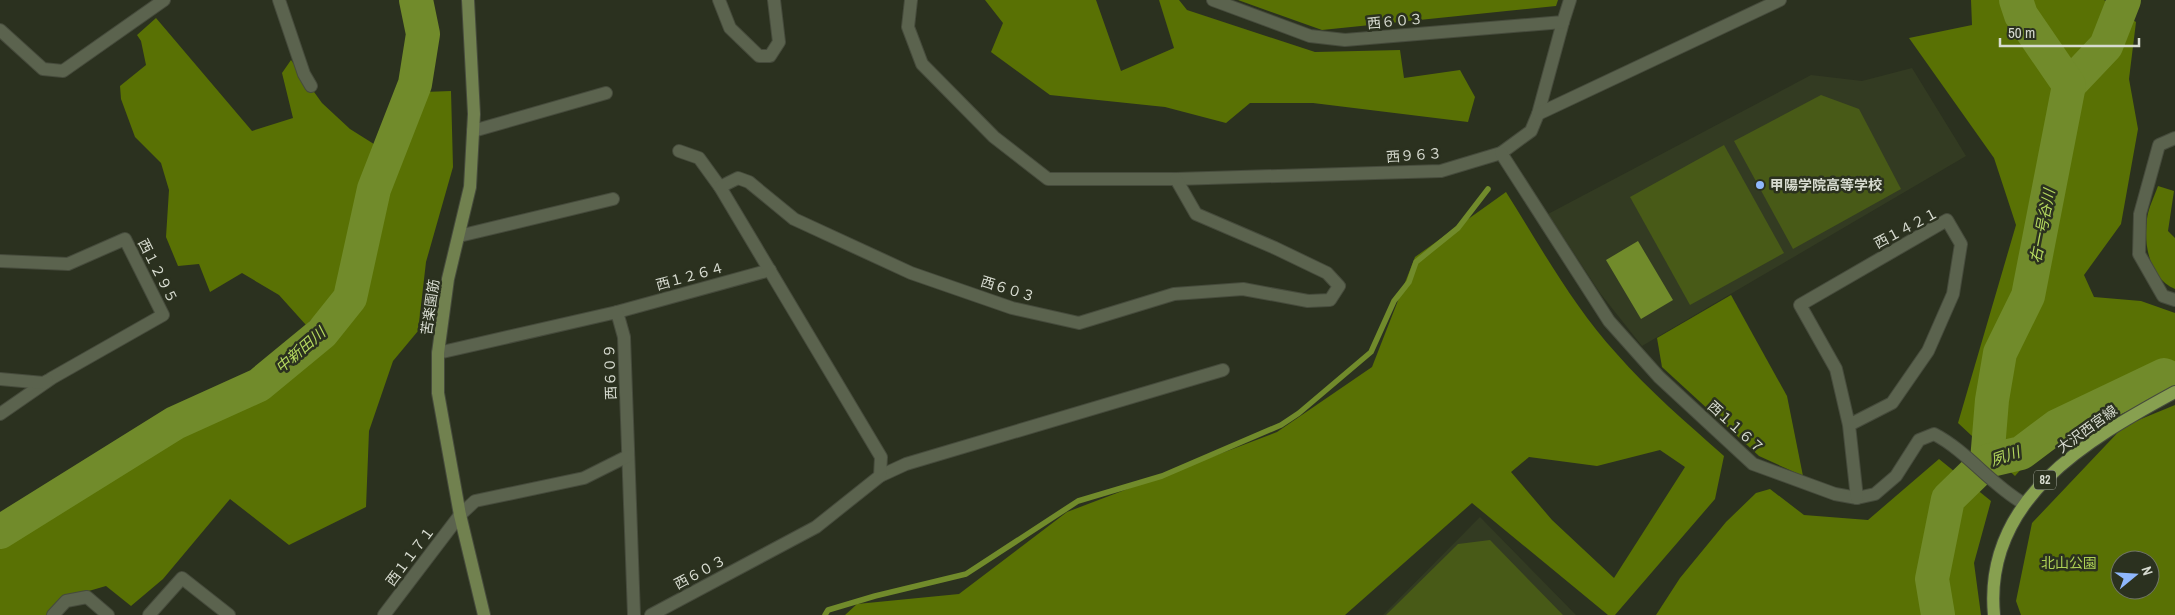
<svg xmlns="http://www.w3.org/2000/svg" width="2175" height="615" viewBox="0 0 2175 615" font-family="'Archivo Narrow','Noto Sans JP',sans-serif">
  <rect width="100%" height="100%" fill="#2b311f"/>
  <g fill="#333b22">
    <polygon points="1912,68 1966,156 1642,346 1600,293 1548,214 1811,75 1862,81"/>
    <polygon points="1480,517 1576,615 1383,615"/>
  </g>
  <g fill="#485a17">
    <polygon points="1821,95 1859,109 1901,189 1793,249 1734,141"/>
    <polygon points="1724,145 1784,253 1690,305 1630,197"/>
    <polygon points="1490,540 1563,615 1386,615 1458,544"/>
  </g>
  <g fill="#597104" fill-rule="evenodd">
    <polygon points="985,0 1096,0 1121,71 1174,48 1159,0 1179,0 1187,10 1315,52 1400,50 1404,78 1460,70 1475,97 1468,122 1313,103 1250,103 1226,123 1165,107 1050,95 991,52 1003,23"/>
    <polygon points="1238,0 1558,0 1556,6 1322,30"/>
    <polygon points="1971,0 2104,0 2136,22 2129,79 2138,129 2121,224 2084,275 2094,297 2141,301 2175,313 2175,374 2048,439 2015,476 1958,423 2016,225 1994,158 1909,38 1972,25"/>
    <polygon points="156,18 252,131 293,118 282,73 291,60 322,103 350,129 385,151 424,92 451,91 453,167 426,262 418,331 393,361 369,431 366,507 289,545 230,499 163,579 131,606 106,586 61,599 47,615 0,615 0,544 75,493 152,422 197,395 273,388 342,316 331,300 306,325 279,295 242,273 210,292 199,264 178,266 166,237 169,190 161,163 135,137 121,99 120,86 146,65 141,41 137,35"/>
    <path d="M2158,186L2174,191L2168,231L2175,238V289C2150,279 2143,244 2147,219C2148,209 2154,197 2158,186Z"/>
    <path d="M1506,192C1540,246 1573,306 1616,353C1649,391 1687,423 1724,456L1715,499L1615,615H1608L1472,503L1345,615H845L857,604L959,594L1067,512L1277,432L1372,367L1415,257ZM1660,450L1685,467L1614,578L1552,520L1511,472L1529,457L1597,466Z"/>
    <polygon points="1731,295 1787,396 1803,476 1759,456 1662,367 1657,338"/>
    <path d="M2175,405V615H2021L2016,601L2032,523L2124,426ZM2120,560H2150V590H2120Z"/>
    <polygon points="1939,459 1991,501 1974,563 1981,615 1656,615 1680,578 1726,522 1756,493 1770,489 1804,515 1868,520"/>
  </g>
  <polygon fill="#718b2b" points="1638,241 1673,300 1641,319 1606,260"/>
  <g fill="none" stroke-linecap="round" stroke-linejoin="round">
    <polyline stroke="#718b2b" stroke-width="5.5" points="825,615 828,610 875,596 966,574 1078,501 1162,476 1281,425 1299,413 1371,352 1394,301 1409,282 1416,262 1458,228 1488,189"/>
    <g stroke="#718b2b" stroke-width="34">
      <polyline points="2069,85 2106,46 2124,0"/>
      <polyline points="1987,461 1992,400 2000,353 2028,296 2069,85 2021,15 2016,0"/>
      <polyline points="0,532 175,423 259,385 322,333 350,298 374,189 415,84 423,34 416,0"/>
      <polyline points="1938,615 1932,579 1948,499 1987,461 2021,453 2057,426 2164,375 2175,380"/>
    </g>
    <g stroke="#464b3c" stroke-width="14">
      <g id="street">
        <polyline points="279,0 304,74 311,86"/>
        <polyline points="719,0 730,28 759,56 770,56 779,42 774,0"/>
        <polyline points="911,0 908,27 922,64 994,137 1048,179 1176,179 1441,171 1501,153 1531,131 1538,114 1563,22"/>
        <polyline points="1213,0 1310,36 1345,40 1563,22 1570,0"/>
        <polyline points="0,30 43,69 63,71 164,0"/>
        <polyline points="1538,114 1780,0"/>
        <polyline points="473,131 606,93"/>
        <polyline points="2175,138 2159,145 2140,214 2139,254 2163,296 2175,300"/>
        <polyline points="679,151 699,158 720,187"/>
        <path d="M1501,153L1609,321L1659,377L1753,464L1835,494L1857,498L1875,494L1896,476L1919,440L1934,434C1967,451 1990,484 2023,503"/>
        <polyline points="459,236 613,199"/>
        <polyline points="0,261 68,264 125,239 163,315 52,378 0,414"/>
        <polyline points="617,312 770,270"/>
        <polyline points="438,353 617,312 624,337 634,615"/>
        <polyline points="0,379 44,383 47,381"/>
        <polyline points="1849,425 1836,369 1800,305 1947,220 1961,244 1953,294 1928,351 1892,403 1849,425 1857,498"/>
        <polyline points="880,476 906,464 1223,370"/>
        <polyline points="53,615 66,601 87,597 108,615"/>
        <polyline points="149,615 182,578 229,615"/>
        <polyline points="384,615 460,515 475,501 584,478 628,456"/>
        <polyline points="651,615 816,527 880,476 881,457 720,187 738,178 749,182 794,219 911,273 1012,308 1079,323 1174,294 1243,289 1308,301 1330,300 1339,286 1327,273 1275,248 1196,214 1176,179"/>
      </g>
    </g>
    <g stroke="#464b3c" stroke-width="14">
      <polyline id="secondary" points="468,0 474,114 470,187 448,279 438,353 438,393 460,515 484,615"/>
    </g>
    <g stroke="#464b3c" stroke-width="14">
      <path id="primary" d="M1994,615C1983,499 2087,440 2175,392"/>
    </g>
    <use href="#street" stroke="#5b634e" stroke-width="12"/>
    <use href="#secondary" stroke="#71814f" stroke-width="12"/>
    <use href="#primary" stroke="#87a050" stroke-width="12"/>
  </g>
  <circle fill="#8fb8fd" stroke="#2b311f" stroke-width="2" cx="1760" cy="185" r="5"/>
  <g text-anchor="middle" dominant-baseline="central" stroke-width="5" stroke-linejoin="round" paint-order="stroke">
    <rect fill="#2b311f" stroke="#a3a89b" stroke-width="1" x="2034" y="470.5" width="22" height="19" rx="4"/>
    <g font-size="12" font-weight="bold" fill="#d7dbd0">
      <text x="2045" y="480">82</text>
    </g>
    <g font-size="14" fill="#d7dbd0" stroke="#2b311f">
      <text transform="translate(1395 21) rotate(-5)">西６０３</text>
      <text transform="translate(1414 155) rotate(-4)">西９６３</text>
      <text transform="translate(1906 228) rotate(-28)">西１４２１</text>
      <text transform="translate(158 271) rotate(63)">西１２９５</text>
      <text transform="translate(690 276) rotate(-15)">西１２６４</text>
      <text transform="translate(1008 289) rotate(17)">西６０３</text>
      <text transform="translate(430 307) rotate(-82)">苦楽園筋</text>
      <text transform="translate(610 372) rotate(-92)">西６０９</text>
      <text transform="translate(1736 427) rotate(42)">西１１６７</text>
      <text transform="translate(2087 429) rotate(-36)">大沢西宮線</text>
      <text transform="translate(410 556) rotate(-53)">西１１７１</text>
      <text transform="translate(700 572) rotate(-28)">西６０３</text>
    </g>
    <g font-size="14" font-weight="bold" fill="#d7dbd0" stroke="#2b311f" text-anchor="start">
      <text x="1770" y="185">甲陽学院高等学校</text>
    </g>
    <g font-size="14" fill="#acd055" stroke="#2b311f">
      <text x="2069" y="563">北山公園</text>
    </g>
    <g font-size="15" font-style="italic" fill="#b5d95f" stroke="#2b311f">
      <text transform="translate(2042 226) rotate(-79)">右一号谷川</text>
      <text transform="translate(300 350) rotate(-41)">中新田川</text>
      <text transform="translate(2005 456) rotate(-19)">夙川</text>
    </g>
  </g>
  <g transform="translate(2135 575) rotate(72)"><circle r="24" fill="#2b311f" stroke="#707566"/>
  <path d="M0-4L9 19L0 12L-9 19Z" fill="#8fb8fd"/>
  <text y="-8" font-size="14" font-weight="bold" text-anchor="middle" fill="#d7dbd0">N</text>
  </g>
  <path d="M2000 38v8h139v-8" fill="none" stroke="#d7dbd0" stroke-width="2.5"/>
  <text x="2008" y="38" font-size="15" fill="#d7dbd0" stroke="#2b311f" stroke-width="4" paint-order="stroke">50 m</text>
</svg>
